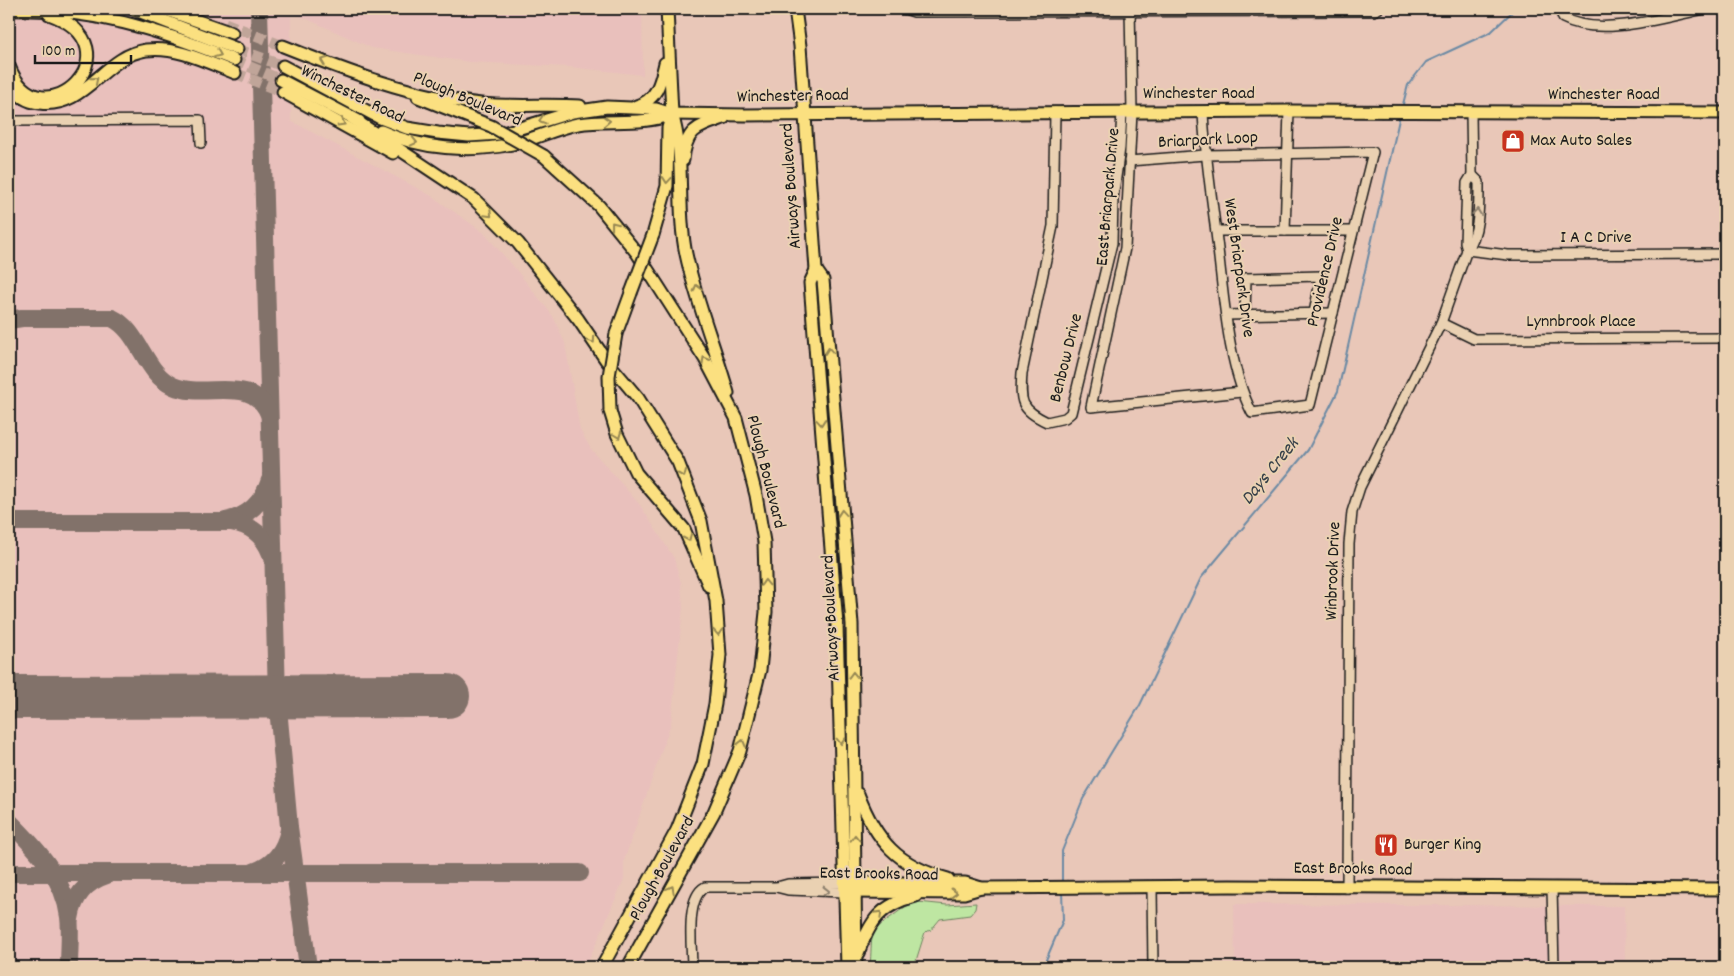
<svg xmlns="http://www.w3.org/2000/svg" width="1734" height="976" viewBox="0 0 1734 976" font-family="Dekko,sans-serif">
  <rect width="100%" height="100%" fill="#e9c7b8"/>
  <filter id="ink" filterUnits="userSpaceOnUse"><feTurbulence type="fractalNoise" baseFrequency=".02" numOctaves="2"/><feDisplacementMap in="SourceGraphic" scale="10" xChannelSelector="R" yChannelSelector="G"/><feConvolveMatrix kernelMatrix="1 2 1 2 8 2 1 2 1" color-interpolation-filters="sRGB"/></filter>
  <g filter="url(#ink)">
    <g fill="#e9c0bc">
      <polygon points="9,9 642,9 643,75 569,67 469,62 372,48 291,12 291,121 430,195 483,232 514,267 553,316 565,343 580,430 591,449 640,505 674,558 681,583 683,607 671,723 624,861 624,879 586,967 9,967"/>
      <polygon points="1234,904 1624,906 1625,967 1235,967"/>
    </g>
    <path fill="#bee6a2" stroke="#6d815f" d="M918,902L947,905L976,903L975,909L970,915L940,919L931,930L925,932L914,967H870C873,936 866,934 894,915C902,909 908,904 918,902Z"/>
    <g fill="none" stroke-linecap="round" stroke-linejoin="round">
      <g stroke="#6c8aa4" stroke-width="2">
        <polyline points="1402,108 1408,85 1426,62 1491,32 1515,9"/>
        <polyline points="1062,883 1062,851 1083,799 1140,705 1201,578 1308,450 1338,391 1400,115"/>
        <polyline points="1043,967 1063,920 1062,891"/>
      </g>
      <g stroke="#82726a" stroke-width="18">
        <polyline points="259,9 277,697 289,827 308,967"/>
        <path d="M9,320L22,318H112C140,331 144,373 173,386C205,400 252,373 269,414"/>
        <path d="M225,521C248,517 263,502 270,480"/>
        <path d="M9,522H232C251,525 264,535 271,554"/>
        <path d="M9,821C36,848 64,877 69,917C71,933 69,951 69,967"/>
        <path d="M253,872C273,866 285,850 289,830"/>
        <polyline points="9,873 580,873"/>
        <path d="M70,919C73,898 85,882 107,875"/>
      </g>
      <polyline stroke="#82726a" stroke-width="44" points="9,697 448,696"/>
      <g stroke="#c0a599" stroke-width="11" stroke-dasharray="11 5.5" stroke-linecap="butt">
        <polyline points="225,23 283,46"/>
        <polyline points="237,49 283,66"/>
        <polyline points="234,60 281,80"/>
        <polyline points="235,73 283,92"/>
      </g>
      <g stroke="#1c1c1c" stroke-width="12">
        <g id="minor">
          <polyline points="905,9 914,12 1374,11 1378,9"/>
          <polyline points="1130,9 1132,112 1125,248 1091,407 1242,392"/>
          <path d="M1560,9L1563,18C1600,38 1665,17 1704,9"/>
          <path d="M1055,112L1053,226L1022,373C1020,402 1020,409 1047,422L1065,418L1071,413L1112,243L1113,199L1120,148L1122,112"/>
          <polyline points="9,121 200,120 201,143"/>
          <path d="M1129,161L1205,155L1373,152L1310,405L1252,413C1227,364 1224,296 1217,241C1212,198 1205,156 1203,112"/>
          <polyline points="1216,231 1352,231"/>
          <polyline points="1285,231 1289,111"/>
          <polyline points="1467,250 1508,255 1725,254"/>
          <polyline points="1467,250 1465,243 1467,183 1472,175 1471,113"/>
          <polyline points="1226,315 1333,313"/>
          <polyline points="1245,315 1246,278 1321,276 1314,313"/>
          <polyline points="1441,323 1474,339 1725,338"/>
          <polyline points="777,887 788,884 844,883"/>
          <polyline points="1152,888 1153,967"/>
          <path d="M1347,888L1349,544L1352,512L1360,487L1441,323L1467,250C1480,233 1479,203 1479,182L1472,175"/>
          <polyline points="1552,889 1554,967"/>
          <path d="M692,967C692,947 685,898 705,887H776L788,890L844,892"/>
        </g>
      </g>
      <g stroke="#1c1c1c" stroke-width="15">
        <g id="major">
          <polyline points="133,9 237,49"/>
          <polyline points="164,9 232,33"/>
          <path d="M667,9L672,114C686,158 676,208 686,254C696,301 715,347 728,393"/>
          <polyline points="795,9 800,46 816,270 810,283 837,625 847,967"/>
          <path d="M9,10C89,7 160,30 234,60"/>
          <path d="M283,46C346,71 413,97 481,104C514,107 547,104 580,106"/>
          <path d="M9,66C40,147 143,48 49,14"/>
          <polyline points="283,66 378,117 407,128 438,133 469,136 500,134 573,112 607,107 656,109 672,114 745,115 1289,111 1725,113"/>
          <polyline points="281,80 359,121"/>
          <path d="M9,83C16,94 26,102 40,103C85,109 104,56 146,50C176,46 207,62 235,73"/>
          <polyline points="283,92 393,153"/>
          <polyline points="418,97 461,114"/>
          <path d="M636,106C657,101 661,81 665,63"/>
          <polyline points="352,118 474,199 518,243 578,319 606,360 638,398 678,462 701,521 716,601 720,655 715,704 703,764 677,830 602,967"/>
          <path d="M381,131C420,149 470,153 512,144C534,140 555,128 578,124C609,119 643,126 672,114"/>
          <polyline points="544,156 599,206 637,253 705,359 736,418 756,495 764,542 766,612 760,670 740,751 714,812 628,967"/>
          <path d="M683,160C686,129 697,127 724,118"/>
          <polyline points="653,235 667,186 668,128 672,114"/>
          <polyline points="816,270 823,280 852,624 856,967"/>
          <polyline points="616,334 631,293"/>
          <polyline points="610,411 617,434 636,473 684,529 709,586"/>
          <path d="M858,794C876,841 898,866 948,879"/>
          <polyline points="844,883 965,883 981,888 1230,886 1725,889"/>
          <polyline points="849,892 964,893 981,888"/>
          <path d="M858,953C871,920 880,905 916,896"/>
        </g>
      </g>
      <use href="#minor" stroke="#ead1b2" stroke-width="9"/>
      <use href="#major" stroke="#fbe080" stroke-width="11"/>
      <g stroke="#1c1c1c" stroke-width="15" stroke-linecap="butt">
        <g id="major-bridge">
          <polyline points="461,114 491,126 544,156"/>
          <polyline points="631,293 653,235"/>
          <polyline points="610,411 609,376 616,334"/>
        </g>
      </g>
      <use href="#major-bridge" stroke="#fbe080" stroke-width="11"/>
    </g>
    <defs><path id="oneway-chevron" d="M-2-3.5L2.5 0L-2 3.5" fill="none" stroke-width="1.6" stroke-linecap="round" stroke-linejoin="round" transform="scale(1.25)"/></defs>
    <g stroke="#978853">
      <use href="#oneway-chevron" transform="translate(218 54) rotate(22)"/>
      <use href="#oneway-chevron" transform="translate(324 61) rotate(-159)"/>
      <use href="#oneway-chevron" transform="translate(95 80) rotate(-40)"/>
      <use href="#oneway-chevron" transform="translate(542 120) rotate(162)"/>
      <use href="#oneway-chevron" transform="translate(607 121) rotate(-4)"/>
      <use href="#oneway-chevron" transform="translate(342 123) rotate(30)"/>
      <use href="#oneway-chevron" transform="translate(414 142) rotate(13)"/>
      <use href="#oneway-chevron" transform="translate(667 180) rotate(95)"/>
      <use href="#oneway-chevron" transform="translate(489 214) rotate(45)"/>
      <use href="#oneway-chevron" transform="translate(614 225) rotate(-128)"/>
      <use href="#oneway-chevron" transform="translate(697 288) rotate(-107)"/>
      <use href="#oneway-chevron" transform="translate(592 340) rotate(56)"/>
      <use href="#oneway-chevron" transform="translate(829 351) rotate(-95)"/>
      <use href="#oneway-chevron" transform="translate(705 360) rotate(-120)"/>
      <use href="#oneway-chevron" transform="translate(821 422) rotate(85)"/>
      <use href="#oneway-chevron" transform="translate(618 435) rotate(69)"/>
      <use href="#oneway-chevron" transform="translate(683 474) rotate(66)"/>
      <use href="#oneway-chevron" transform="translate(842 513) rotate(-95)"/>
      <use href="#oneway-chevron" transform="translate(688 538) rotate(66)"/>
      <use href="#oneway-chevron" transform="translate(765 583) rotate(-92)"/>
      <use href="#oneway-chevron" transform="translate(718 632) rotate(86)"/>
      <use href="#oneway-chevron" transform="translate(853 675) rotate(-91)"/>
      <use href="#oneway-chevron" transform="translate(841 741) rotate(88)"/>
      <use href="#oneway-chevron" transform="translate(742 743) rotate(-76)"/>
      <use href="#oneway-chevron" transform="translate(855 838) rotate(-91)"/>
      <use href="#oneway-chevron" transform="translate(671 889) rotate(-61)"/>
      <use href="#oneway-chevron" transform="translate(954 893)"/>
      <use href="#oneway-chevron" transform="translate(879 914) rotate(-45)"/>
    </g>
    <g stroke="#8d806e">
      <use href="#oneway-chevron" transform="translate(1477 212) rotate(-84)"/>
      <use href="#oneway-chevron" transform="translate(826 891)"/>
    </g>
  </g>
  <defs>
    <g id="shop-square" transform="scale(1.25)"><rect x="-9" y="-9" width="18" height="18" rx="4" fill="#c8321e" stroke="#ead1b2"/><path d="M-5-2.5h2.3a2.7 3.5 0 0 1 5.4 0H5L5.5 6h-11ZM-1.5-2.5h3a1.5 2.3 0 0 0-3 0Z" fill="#fff"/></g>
    <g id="restaurant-square" transform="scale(1.25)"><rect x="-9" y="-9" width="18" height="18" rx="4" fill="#c8321e" stroke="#ead1b2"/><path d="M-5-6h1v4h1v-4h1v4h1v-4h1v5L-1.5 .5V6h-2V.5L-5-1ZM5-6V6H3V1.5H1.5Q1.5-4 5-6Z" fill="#fff"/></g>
  </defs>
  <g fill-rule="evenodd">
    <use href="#shop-square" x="1513" y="141"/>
    <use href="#restaurant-square" x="1386" y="845"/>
  </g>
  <g text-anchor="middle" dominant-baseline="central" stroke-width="4" stroke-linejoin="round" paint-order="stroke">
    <g font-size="18" fill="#1c1c1c" stroke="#ead1b2">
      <text x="1199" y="94">Winchester Road</text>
      <text transform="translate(352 95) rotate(26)">Winchester Road</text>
      <text x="1604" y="95">Winchester Road</text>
      <text transform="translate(793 97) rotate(-1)">Winchester Road</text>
      <text transform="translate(467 100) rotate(23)">Plough Boulevard</text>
      <text transform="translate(1208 141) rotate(-3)">Briarpark Loop</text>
      <text transform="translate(792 186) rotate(-94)">Airways Boulevard</text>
      <text transform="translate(1109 197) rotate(-85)">East Briarpark Drive</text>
      <text x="1596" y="238">I A C Drive</text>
      <text transform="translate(1238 268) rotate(82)">West Briarpark Drive</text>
      <text transform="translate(1326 272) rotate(-77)">Providence Drive</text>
      <text x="1581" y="322">Lynnbrook Place</text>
      <text transform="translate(1067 358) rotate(-76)">Benbow Drive</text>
      <text transform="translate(765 472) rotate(76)">Plough Boulevard</text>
      <text transform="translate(1334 571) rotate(-88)">Winbrook Drive</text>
      <text transform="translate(832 618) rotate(-93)">Airways Boulevard</text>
      <text transform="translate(663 869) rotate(-61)">Plough Boulevard</text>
      <text transform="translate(1353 870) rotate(1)">East Brooks Road</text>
      <text transform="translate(879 875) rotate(1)">East Brooks Road</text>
    </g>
    <g font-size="18" fill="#1c1c1c" stroke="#ead1b2" text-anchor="start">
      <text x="1530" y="141">Max Auto Sales</text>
      <text x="1404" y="845">Burger King</text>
    </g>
    <g font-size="19" font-style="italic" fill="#374149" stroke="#ead1b2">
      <text transform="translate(1271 472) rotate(-51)">Days Creek</text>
    </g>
  </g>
  <rect width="1734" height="976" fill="none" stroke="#ead1b2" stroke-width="30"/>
  <rect x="15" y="15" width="1704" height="946" fill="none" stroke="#1c1c1c" stroke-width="2" filter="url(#ink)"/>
  <path d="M35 55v8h96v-8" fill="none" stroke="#1c1c1c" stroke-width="2.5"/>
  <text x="42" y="55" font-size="15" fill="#1c1c1c" stroke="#ead1b2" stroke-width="4" paint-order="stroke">100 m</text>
</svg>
